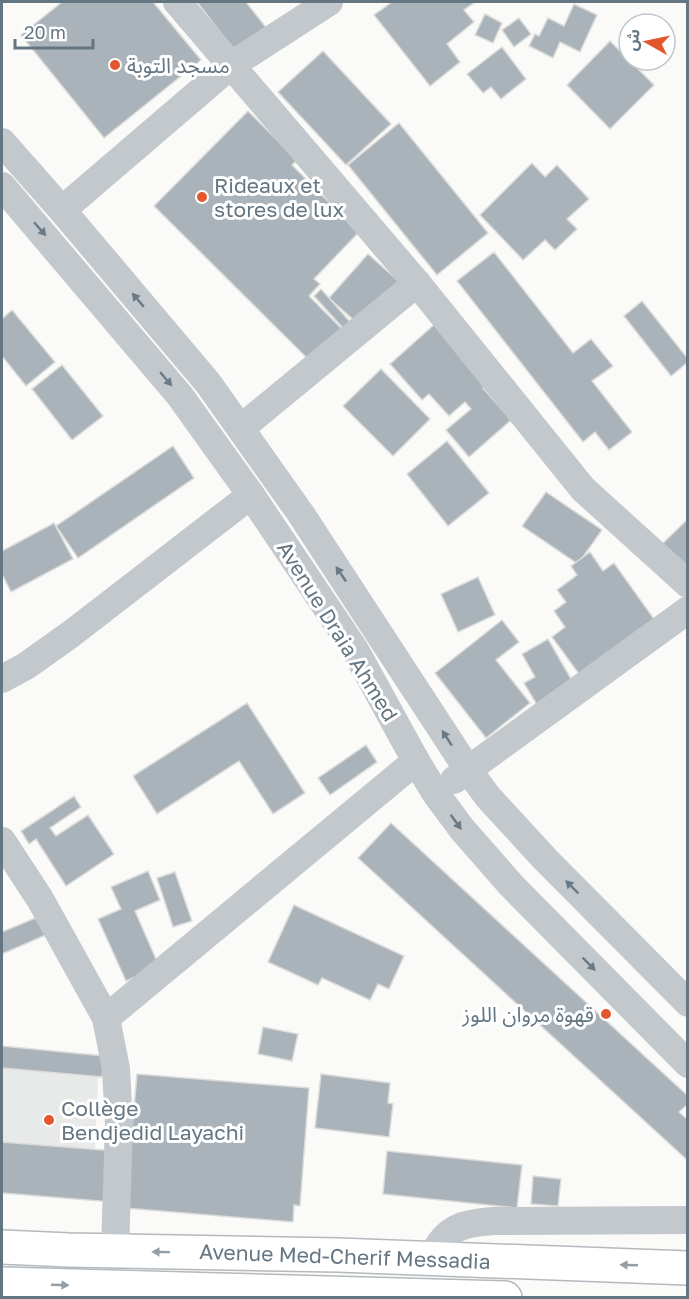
<svg xmlns="http://www.w3.org/2000/svg" width="689" height="1299" viewBox="0 0 689 1299" font-family="'Golos Text','Noto Sans Arabic',sans-serif">
  <rect width="100%" height="100%" fill="#fafaf8"/>
  <polygon fill="#e8e9e9" points="2,1050 99,1054 93,1191 2,1187"/>
  <g fill="#aab3b9" stroke="#dcdcda" stroke-width="1.5">
    <polygon points="62,2 153,2 201,60 104,138 21,35"/>
    <polygon points="197,2 246,2 268,30 237,54"/>
    <polygon points="392,2 475,2 464,10 474,22 447,44 460,62 430,86 374,15"/>
    <polygon points="574,4 597,15 580,52 560,42 553,58 529,46 535,34 539,36 548,18 564,26"/>
    <polygon points="485,14 502,23 493,43 475,35"/>
    <polygon points="519,18 531,34 514,47 502,30"/>
    <polygon points="610,41 654,85 610,129 567,85"/>
    <polygon points="502,47 526,79 501,99 491,87 483,93 467,74"/>
    <polygon points="323,51 391,124 346,165 278,92"/>
    <polygon points="248,111 297,160 292,165 359,232 314,279 320,284 309,296 350,337 318,369 154,206"/>
    <polygon points="399,123 488,233 437,275 348,165"/>
    <polygon points="532,163 545,177 557,165 589,199 567,219 577,229 555,250 545,240 523,260 480,215"/>
    <polygon points="494,252 573,353 591,339 613,366 592,381 632,432 609,450 595,432 583,442 457,281"/>
    <polygon points="368,254 404,286 365,330 329,298"/>
    <polygon points="321,289 359,332 352,338 314,296"/>
    <polygon points="642,301 688,359 688,362 671,376 624,316"/>
    <polygon points="12,310 55,362 26,386 2,356 2,319"/>
    <polygon points="436,323 489,383 483,388 511,420 469,457 446,430 471,409 465,402 449,416 429,394 422,400 390,364"/>
    <polygon points="62,365 103,416 72,440 32,389"/>
    <polygon points="381,369 430,419 393,456 343,406"/>
    <polygon points="447,441 489,493 448,526 407,474"/>
    <polygon points="173,446 194,478 78,558 56,526"/>
    <polygon points="546,492 602,530 578,564 522,526"/>
    <polygon points="688,519 688,574 660,546"/>
    <polygon points="54,523 73,559 11,592 2,574 2,551"/>
    <polygon points="590,552 603,571 614,563 654,619 579,674 552,637 565,627 554,611 566,602 557,590 577,575 571,566"/>
    <polygon points="478,577 495,615 458,632 441,594"/>
    <polygon points="502,620 519,642 496,660 530,703 486,738 435,673"/>
    <polygon points="548,639 574,684 537,705 524,683 535,677 522,654"/>
    <polygon points="247,703 305,793 273,814 239,761 157,814 133,776"/>
    <polygon points="366,745 377,762 330,795 318,778"/>
    <polygon points="74,796 81,807 50,828 56,836 88,815 114,854 66,886 36,839 29,844 21,831"/>
    <polygon points="391,823 688,1096 688,1104 679,1112 688,1120 688,1157 686,1159 358,858"/>
    <polygon points="148,871 160,900 135,911 159,966 126,981 98,919 121,909 111,887"/>
    <polygon points="175,872 192,921 173,927 157,878"/>
    <polygon points="294,905 404,956 389,989 378,984 370,1000 322,978 318,985 268,962"/>
    <polygon points="40,916 48,934 2,954 2,932"/>
    <polygon points="263,1027 298,1034 292,1061 258,1054"/>
    <polygon points="2,1046 104,1056 102,1077 2,1068"/>
    <polygon points="137,1074 309,1088 300,1206 294,1205 293,1222 125,1208"/>
    <polygon points="321,1074 390,1083 388,1103 393,1104 389,1137 315,1128"/>
    <polygon points="2,1142 116,1151 112,1202 2,1193"/>
    <polygon points="387,1151 522,1165 517,1208 383,1194"/>
    <polygon points="533,1176 561,1179 558,1206 531,1204"/>
  </g>
  <g fill="none" stroke-linecap="round" stroke-linejoin="round">
    <g stroke="#b4b9bd" stroke-width="36">
      <g id="highway">
        <polyline points="2,1247 69,1250 338,1255 688,1268"/>
        <polyline points="2,1284 505,1298"/>
      </g>
    </g>
    <g stroke="#c3c8cc" stroke-width="28">
      <polyline points="177,2 417,283 583,489 688,584"/>
      <polyline points="2,142 62,210 208,383 301,514 468,770 488,797 545,859 688,1003"/>
      <polyline points="2,186 180,396 251,495 355,650 416,761 436,794 462,829 511,885 688,1064"/>
      <polyline points="62,210 230,66 329,2"/>
      <polyline points="241,428 417,283"/>
      <polyline points="2,679 26,666 71,634 251,495"/>
      <polyline points="454,780 688,610"/>
      <polyline points="2,841 40,899 106,1018 116,1069 119,1124 115,1251"/>
      <polyline points="106,1018 416,761"/>
      <path d="M432,1258C445,1227 463,1223 494,1221L688,1220"/>
    </g>
    <use href="#highway" stroke="#fff" stroke-width="33"/>
  </g>
  <defs><path id="oneway-solid" d="M-6-.8H1V-3.2L6.5 0L1 3.2V.8H-6Z" transform="scale(1.5)"/></defs>
  <g fill="#6a7a87">
    <use href="#oneway-solid" transform="translate(40 229) rotate(49)"/>
    <use href="#oneway-solid" transform="translate(138 300) rotate(-130)"/>
    <use href="#oneway-solid" transform="translate(166 379) rotate(50)"/>
    <use href="#oneway-solid" transform="translate(341 574) rotate(-124)"/>
    <use href="#oneway-solid" transform="translate(447 738) rotate(-123)"/>
    <use href="#oneway-solid" transform="translate(456 822) rotate(54)"/>
    <use href="#oneway-solid" transform="translate(572 887) rotate(-135)"/>
    <use href="#oneway-solid" transform="translate(589 964) rotate(45)"/>
  </g>
  <g fill="#939fa8">
    <use href="#oneway-solid" transform="translate(161 1252) rotate(-179)"/>
    <use href="#oneway-solid" transform="translate(629 1265) rotate(-178)"/>
    <use href="#oneway-solid" transform="translate(60 1285) rotate(2)"/>
  </g>
  <g fill="#e4572e" stroke="#fff" stroke-width="2">
    <circle cx="115" cy="65" r="6"/>
    <circle cx="202" cy="197" r="6"/>
    <circle cx="606" cy="1014" r="6"/>
    <circle cx="49" cy="1120" r="6"/>
  </g>
  <g text-anchor="middle" dominant-baseline="central" stroke-width="6" stroke-linejoin="round" paint-order="stroke">
    <g font-size="21" fill="#657683" stroke="#fff" text-anchor="start">
      <text x="127" y="65">مسجد التوبة</text>
      <text x="214" y="185">Rideaux et<tspan x="214" dy="24">stores de lux</tspan></text>
      <text x="594" y="1014" text-anchor="end">قهوة مروان اللوز</text>
      <text x="61" y="1108">Collège<tspan x="61" dy="24">Bendjedid Layachi</tspan></text>
    </g>
    <g font-size="21" fill="#657683" stroke="#fff">
      <text transform="translate(338 631) rotate(58)">Avenue Draia Ahmed</text>
      <text transform="translate(345 1256) rotate(2)">Avenue Med-Cherif Messadia</text>
    </g>
  </g>
  <rect width="689" height="1299" fill="none" stroke="#657683" stroke-width="6"/>
  <g transform="translate(647 42) rotate(279)"><circle r="28" fill="#ffffff" stroke="#c1c8cd" stroke-width="1.5"/>
  <path d="M0-4.5L10 22L0 15L-10 22Z" fill="#e4572e"/>
  <text y="-9" font-size="16" font-weight="bold" text-anchor="middle" fill="#657683">ش</text>
  </g>
  <path d="M15 39v9h78v-9" fill="none" stroke="#657683" stroke-width="3"/>
  <text x="24" y="39" font-size="18" fill="#657683" stroke="#ffffff" stroke-width="4.5" paint-order="stroke">20 m</text>
</svg>
